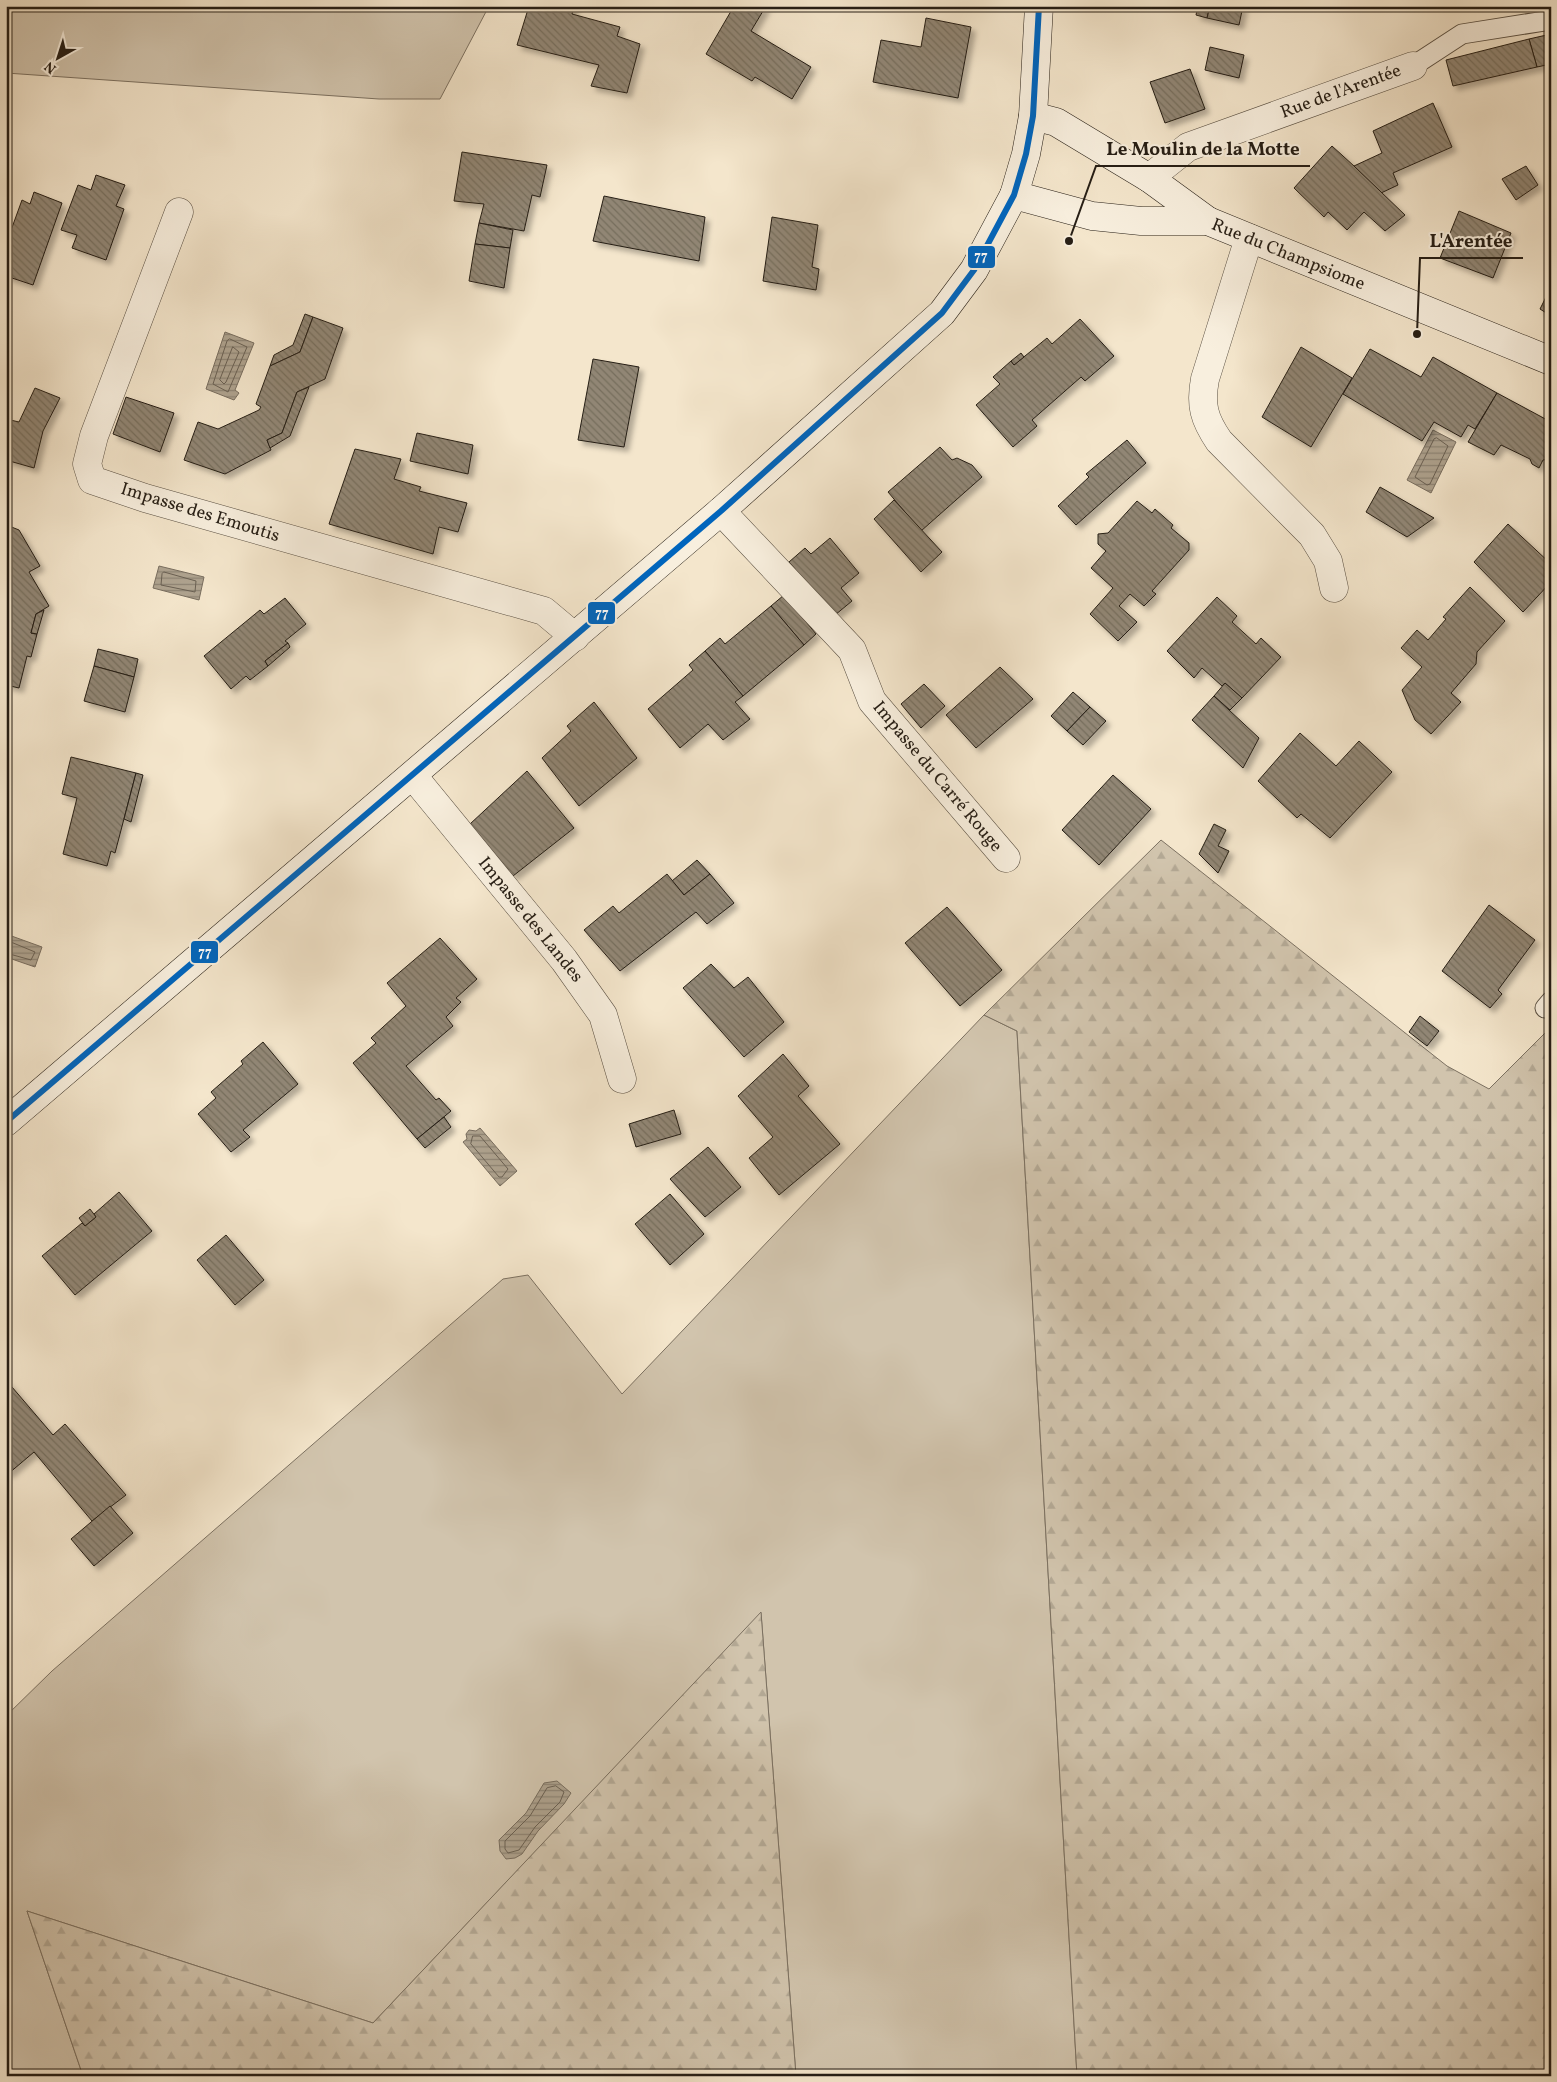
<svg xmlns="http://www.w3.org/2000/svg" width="1557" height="2082" viewBox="0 0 1557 2082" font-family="Vollkorn,serif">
  <defs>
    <pattern id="forest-firs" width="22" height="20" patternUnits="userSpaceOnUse" patternTransform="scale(1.25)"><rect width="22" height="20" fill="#d1c4ad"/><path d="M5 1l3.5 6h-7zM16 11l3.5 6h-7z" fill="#b3a894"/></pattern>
    <pattern id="water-rules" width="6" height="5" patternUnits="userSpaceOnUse" patternTransform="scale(1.25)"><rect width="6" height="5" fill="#aea28e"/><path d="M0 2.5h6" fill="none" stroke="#8d8373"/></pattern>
    <pattern id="building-back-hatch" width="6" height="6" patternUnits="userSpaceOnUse" patternTransform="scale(1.25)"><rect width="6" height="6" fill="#918674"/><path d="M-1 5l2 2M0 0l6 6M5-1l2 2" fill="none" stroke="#766d5e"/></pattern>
    <filter id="shadow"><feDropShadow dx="4.5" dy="4.5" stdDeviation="2.5" flood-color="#0004"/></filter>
  </defs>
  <rect width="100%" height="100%" fill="#f4e6cc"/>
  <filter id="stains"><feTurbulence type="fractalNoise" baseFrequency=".004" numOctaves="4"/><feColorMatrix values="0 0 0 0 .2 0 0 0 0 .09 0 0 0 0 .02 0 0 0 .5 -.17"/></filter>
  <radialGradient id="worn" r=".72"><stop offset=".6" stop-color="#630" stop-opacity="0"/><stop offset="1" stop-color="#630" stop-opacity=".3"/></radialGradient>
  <g fill="#d1c4ad" stroke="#7c7161">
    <polygon points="6,6 489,6 440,99 379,99 6,73"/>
    <polygon points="984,1015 1017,1031 1077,2076 796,2076 761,1613 373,2023 27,1911 83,2076 6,2076 6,1716 52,1671 503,1279 528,1275 622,1394"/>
  </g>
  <g fill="url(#forest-firs)" stroke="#7c7161">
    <polygon points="1161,840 1447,1066 1489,1089 1549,1029 1551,1031 1551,2076 1077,2076 1017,1031 984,1015"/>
    <polygon points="761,1612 796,2076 83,2076 27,1911 373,2023"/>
  </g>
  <g fill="url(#water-rules)" stroke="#786d5e">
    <polygon points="225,332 254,343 235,390 239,393 234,400 206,389"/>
    <polygon points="1433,430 1456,442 1431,493 1407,480"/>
    <polygon points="159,566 204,577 199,600 153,588"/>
    <polygon points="6,934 42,947 35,967 6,957"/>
    <polygon points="480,1128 517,1171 500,1186 463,1142 467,1139 466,1134 469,1130 476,1131"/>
    <polygon points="557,1781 571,1793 564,1804 538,1831 522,1854 515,1858 506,1859 500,1851 499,1840 526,1813 544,1783"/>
  </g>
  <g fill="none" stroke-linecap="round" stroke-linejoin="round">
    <g stroke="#6a6052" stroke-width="1">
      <polygon points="230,339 247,347 228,392 213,384 227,341"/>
      <polygon points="233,347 239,352 226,382 224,384 220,380"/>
      <polygon points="1437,438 1448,446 1430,484 1427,485 1415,477 1434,439"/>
      <polygon points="164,572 196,581 195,592 161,585 162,574"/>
      <polyline points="6,940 35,952 31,960 6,953"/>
      <polygon points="473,1136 480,1136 508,1169 502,1177 499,1177 471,1144"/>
      <polygon points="556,1786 564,1792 560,1802 535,1827 519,1850 508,1853 505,1849 505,1841 530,1816 547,1788"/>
    </g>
  </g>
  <g fill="url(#building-back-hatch)" stroke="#261e15" filter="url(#shadow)">
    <polygon points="529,6 574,6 572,14 620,27 617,36 640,44 627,93 591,86 599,65 517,45"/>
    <polygon points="734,6 766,6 751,31 811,67 792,99 755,77 752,81 706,54"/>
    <polygon points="1198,6 1210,6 1207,18 1196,15"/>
    <polygon points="1210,6 1243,6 1239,25 1207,18"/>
    <polygon points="926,18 971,27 958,98 873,82 881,40 921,47"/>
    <polygon points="1551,34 1551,64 1537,67 1529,39"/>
    <polygon points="1529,39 1537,67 1453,86 1446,60"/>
    <polygon points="1210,47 1244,55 1239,78 1205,70"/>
    <polygon points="1190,69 1205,109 1165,123 1150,82"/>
    <polygon points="1433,103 1452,147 1393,173 1398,185 1381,193 1354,166 1382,153 1373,131"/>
    <polygon points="1332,146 1354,166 1405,215 1385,231 1364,212 1347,230 1328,212 1324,217 1294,188"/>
    <polygon points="462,152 547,165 540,197 532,195 524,231 479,223 484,204 454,201"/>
    <polygon points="1526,166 1538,185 1516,200 1502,179"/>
    <polygon points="96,175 125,185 116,206 124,209 106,260 72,248 77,235 61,230 78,185 91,190"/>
    <polygon points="34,192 62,203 33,285 6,276 6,244 22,200 30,204"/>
    <polygon points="604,196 705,217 699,261 593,241"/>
    <polygon points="1459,211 1511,233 1493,278 1440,258"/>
    <polygon points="772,217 818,225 812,267 819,269 816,290 763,281"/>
    <polygon points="479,223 513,230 510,248 475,244"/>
    <polygon points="475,244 510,248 504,288 469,281"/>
    <polygon points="1551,287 1551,316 1540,309"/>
    <polygon points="305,314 313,317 300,352 270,366 274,355 293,345"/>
    <polygon points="313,317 343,328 325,379 297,392 282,433 267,440 271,450 225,474 184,460 198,422 218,429 259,410 261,407 256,404 270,366 300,352"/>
    <polygon points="1080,319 1114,356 1085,381 1081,377 1032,420 1037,426 1013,447 976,405 1000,384 993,377 1011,361 1014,365 1047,338 1052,344"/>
    <polygon points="1301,347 1352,378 1311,447 1262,417"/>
    <polygon points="1370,349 1421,377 1433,357 1497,393 1475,429 1468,425 1461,437 1434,422 1422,441 1343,394"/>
    <polygon points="1021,353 1024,357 1014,365 1011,361"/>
    <polygon points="593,359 639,367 624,447 578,440"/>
    <polygon points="309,387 290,436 270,448 267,440 282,433 297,392"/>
    <polygon points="35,388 60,398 43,431 34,468 6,460 6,419 19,422"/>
    <polygon points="1497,393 1551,422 1551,459 1543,460 1539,468 1532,464 1530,459 1501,445 1494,455 1468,442"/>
    <polygon points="126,397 174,413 160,452 113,434"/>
    <polygon points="417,433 473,445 468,474 410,461"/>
    <polygon points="1127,440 1146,463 1076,525 1058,506 1089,477 1086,474"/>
    <polygon points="940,447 952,460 957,458 972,465 982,477 921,531 888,492"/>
    <polygon points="355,449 401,459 394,479 421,487 419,491 467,503 458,532 439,527 433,554 329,524"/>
    <polygon points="1380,487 1434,518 1407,537 1366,512"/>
    <polygon points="894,500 942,552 921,572 874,519"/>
    <polygon points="1137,501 1152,513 1155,509 1173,525 1171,528 1189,543 1189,550 1152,591 1156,594 1144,606 1130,594 1119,606 1137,622 1118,641 1090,614 1113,588 1091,568 1106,551 1098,544 1098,534 1108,533"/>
    <polygon points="1508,524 1551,564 1551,582 1523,612 1474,562"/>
    <polygon points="9,526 19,530 40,566 29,572 49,606 36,614 31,633 37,634 31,657 27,656 19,688 6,685 6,528"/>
    <polygon points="830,538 859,573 841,588 852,601 835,615 789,562 805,548 811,554"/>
    <polygon points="1470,587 1505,621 1477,652 1476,664 1451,693 1461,702 1431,734 1415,720 1402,690 1422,667 1401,648 1417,630 1428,640 1446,619 1443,617"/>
    <polygon points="784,595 816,634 804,645 771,606"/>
    <polygon points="1217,597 1237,616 1232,622 1256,644 1261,638 1281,657 1242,698 1225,683 1222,686 1202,668 1194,678 1167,651"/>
    <polygon points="285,598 306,624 285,641 288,643 265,661 268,666 250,680 246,676 231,689 204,656 260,610 264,614"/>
    <polygon points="771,606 804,645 743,696 705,651 720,638 725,644"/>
    <polygon points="44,610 37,634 31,633 36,614"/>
    <polygon points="288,643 290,647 268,666 265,661"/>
    <polygon points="98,649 138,659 134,677 94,666"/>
    <polygon points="705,651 743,696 735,702 750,719 723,740 708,724 680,748 648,709 693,670 689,665"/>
    <polygon points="94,666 134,677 125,712 84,701"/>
    <polygon points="1000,667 1033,699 976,748 946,715"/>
    <polygon points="1225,683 1242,698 1230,710 1214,696"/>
    <polygon points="924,684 945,706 921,728 901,704"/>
    <polygon points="1073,692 1090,707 1067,731 1051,716"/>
    <polygon points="1214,696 1259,738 1243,768 1192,720"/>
    <polygon points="594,702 637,758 579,806 542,758 571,731 567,726"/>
    <polygon points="1090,707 1106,721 1083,745 1067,731"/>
    <polygon points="1300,733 1336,766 1359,741 1392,772 1330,838 1301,814 1297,818 1258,781"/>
    <polygon points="71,757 136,773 115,853 111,851 107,866 63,854 77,798 62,794"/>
    <polygon points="527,771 574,828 513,876 470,824"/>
    <polygon points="136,773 143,775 131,822 124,819"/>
    <polygon points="1113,775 1151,809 1099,865 1062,830"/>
    <polygon points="1214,824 1226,830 1218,846 1229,851 1218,873 1199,854"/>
    <polygon points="697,860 710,874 684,895 672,881"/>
    <polygon points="667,874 684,895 710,874 734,903 707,924 696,912 620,971 584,930 613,906 619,913"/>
    <polygon points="1489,905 1535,940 1498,990 1502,994 1490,1008 1442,971"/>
    <polygon points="947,907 1002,970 960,1006 905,943"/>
    <polygon points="440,938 477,979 456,998 461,1002 446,1017 453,1026 406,1066 436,1100 439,1098 451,1111 417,1139 353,1063 376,1043 371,1038 406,1006 387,983"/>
    <polygon points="711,964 734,988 748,977 784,1022 744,1057 683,988"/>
    <polygon points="1420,1016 1439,1031 1427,1046 1409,1032"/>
    <polygon points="263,1042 298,1084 243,1130 250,1137 231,1152 198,1114 216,1098 211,1092 243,1064 241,1061"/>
    <polygon points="783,1054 809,1086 798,1096 840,1144 779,1195 749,1158 773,1137 738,1096"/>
    <polygon points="674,1110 681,1134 636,1147 629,1124"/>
    <polygon points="444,1117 451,1127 425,1148 417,1139"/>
    <polygon points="708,1147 741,1187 705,1217 670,1179"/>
    <polygon points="119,1192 152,1231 75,1295 42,1256 82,1223 85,1226 96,1217 94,1214"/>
    <polygon points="670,1194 704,1234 670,1265 635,1224"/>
    <polygon points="90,1209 96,1217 85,1226 79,1218"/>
    <polygon points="226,1235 264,1280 235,1305 197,1260"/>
    <polygon points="6,1380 53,1435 65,1424 126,1495 92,1521 34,1452 8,1474 6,1472"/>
    <polygon points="110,1506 133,1533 94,1566 71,1539"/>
  </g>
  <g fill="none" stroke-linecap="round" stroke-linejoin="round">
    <g stroke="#5a5043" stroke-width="21">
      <g id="lane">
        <polyline points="1413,66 1462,34 1551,20"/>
        <polyline points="1545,1008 1551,1001"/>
      </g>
    </g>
    <g stroke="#5a5043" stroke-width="29">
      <g id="street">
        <polyline points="1149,178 1188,147 1413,66"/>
        <polyline points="179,212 94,436 87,464 92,480 145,498 544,611 575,637"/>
        <path d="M1249,238L1205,379C1200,405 1204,419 1219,441L1312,535L1328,561L1334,588"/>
        <polyline points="721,511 852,650 872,701 1006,858"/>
        <polyline points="413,776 564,960 603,1015 622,1079"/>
      </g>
    </g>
    <g stroke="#261e15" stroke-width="29">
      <g id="secondary">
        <polyline points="1033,116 1056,122 1149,178 1208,221"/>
        <polyline points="1014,195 1092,216 1141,221 1208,221 1551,361"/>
        <polyline points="6,1122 721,511 942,313 974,270 1014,195 1026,154 1033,116 1039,6"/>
      </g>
    </g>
    <use href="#lane" stroke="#f8efde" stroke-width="19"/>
    <use href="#street" stroke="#f8efde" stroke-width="28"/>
    <use href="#secondary" stroke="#f8efde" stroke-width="28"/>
    <g stroke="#f8efde" stroke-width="10">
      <polyline id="bus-1" points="6,1122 721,511 942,313 974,270 1014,195 1026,154 1033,116 1039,6"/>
    </g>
    <use href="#bus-1" stroke="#0065bd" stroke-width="6"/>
  </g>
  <g text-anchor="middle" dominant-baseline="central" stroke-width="4" stroke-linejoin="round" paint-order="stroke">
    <g font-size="18" fill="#261e15" stroke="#f8efde">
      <text transform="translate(1341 92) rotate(-20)">Rue de l'Arentée</text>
      <text transform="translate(1288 255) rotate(22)">Rue du Champsiome</text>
      <text transform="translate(200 513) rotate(17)">Impasse des Emoutis</text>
      <text transform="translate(937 777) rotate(50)">Impasse du Carré Rouge</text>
      <text transform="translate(530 920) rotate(51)">Impasse des Landes</text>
    </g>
  </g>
  <path fill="none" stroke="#261e15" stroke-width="2" d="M1069 241L1096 166H1310M1417 334L1420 258H1523"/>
  <g fill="#261e15" stroke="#f8efde" stroke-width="2">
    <circle cx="1069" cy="241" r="5"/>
    <circle cx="1417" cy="334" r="5"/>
  </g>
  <g font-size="19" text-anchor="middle" font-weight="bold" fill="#261e15" stroke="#f8efde" stroke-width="4" stroke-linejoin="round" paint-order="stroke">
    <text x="1203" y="155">Le Moulin de la Motte</text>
    <text x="1471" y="247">L'Arentée</text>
  </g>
  <g stroke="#f8efde" stroke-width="2">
    <rect x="967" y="245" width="29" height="24" rx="5" fill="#0065bd"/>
    <rect x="587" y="601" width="29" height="24" rx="5" fill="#0065bd"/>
    <rect x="190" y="940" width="29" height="24" rx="5" fill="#0065bd"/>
  </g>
  <g font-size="14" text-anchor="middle" font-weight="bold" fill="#fff">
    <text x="981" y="261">77</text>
    <text x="602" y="618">77</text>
    <text x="205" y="957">77</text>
  </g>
  <rect width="1557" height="2082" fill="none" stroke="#f4e6cc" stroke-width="25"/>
  <rect x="8" y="8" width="1542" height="2067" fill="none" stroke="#261e15" stroke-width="2.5"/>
  <rect x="12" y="12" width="1532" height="2057" fill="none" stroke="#261e15"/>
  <g transform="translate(58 58) rotate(219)" stroke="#f8efde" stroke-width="4" paint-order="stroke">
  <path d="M0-4L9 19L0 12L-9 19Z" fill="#261e15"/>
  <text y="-8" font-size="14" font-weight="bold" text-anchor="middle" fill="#261e15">N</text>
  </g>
  <rect width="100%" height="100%" filter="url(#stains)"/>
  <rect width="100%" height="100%" fill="url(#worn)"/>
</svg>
